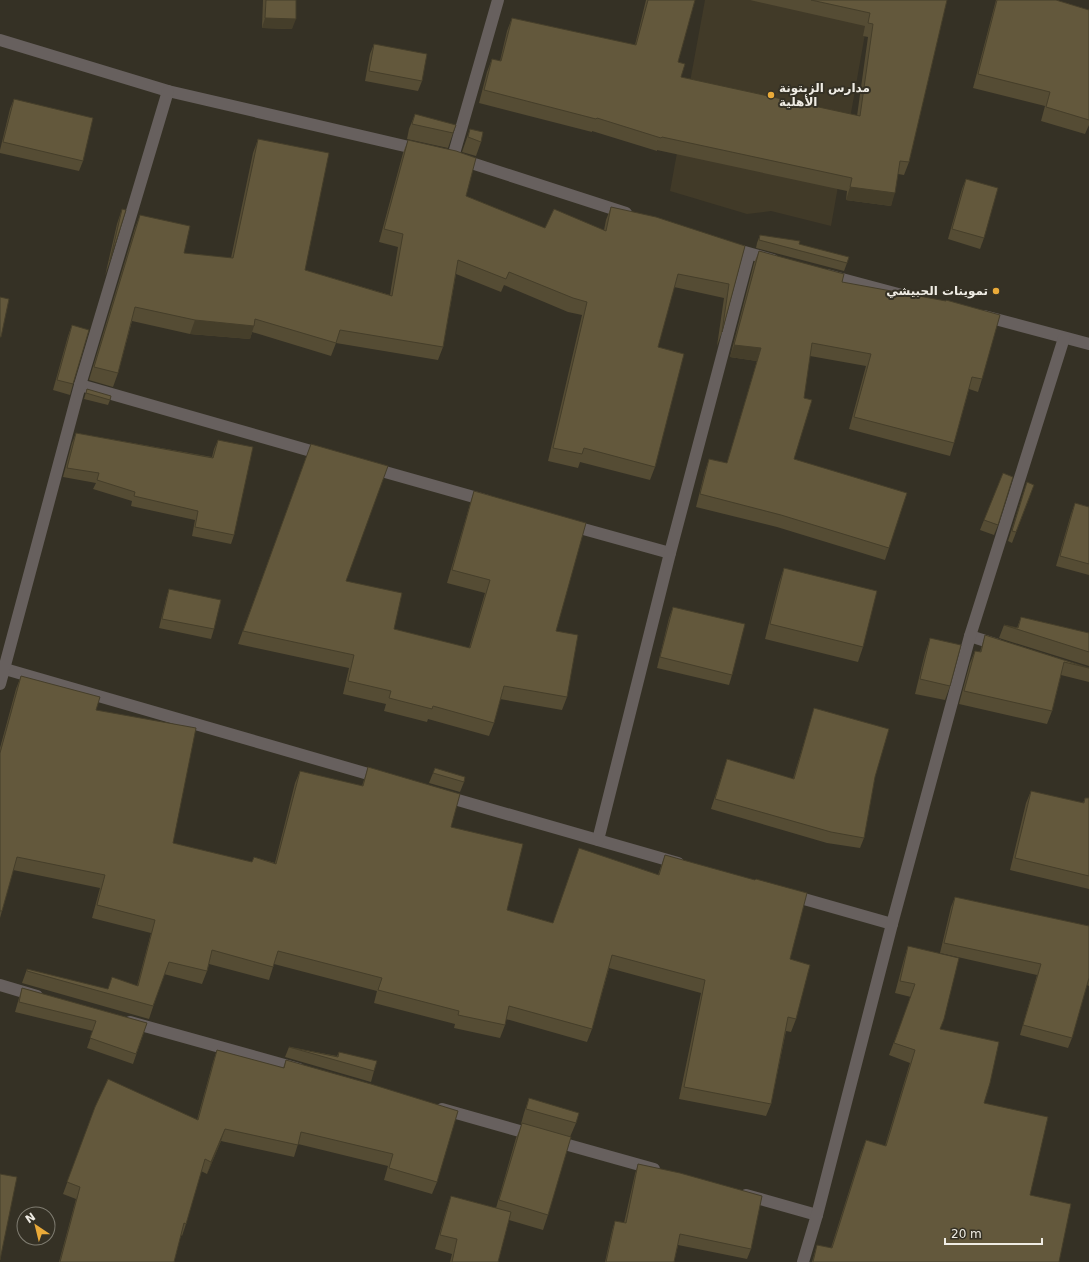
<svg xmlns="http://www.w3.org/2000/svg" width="1089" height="1262" viewBox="0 0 1089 1262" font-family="'DejaVu Sans','Noto Naskh Arabic',sans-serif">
  <rect width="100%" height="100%" fill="#353125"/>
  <polygon fill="#413a28" points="705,0 871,0 831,226 771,211 747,214 670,191"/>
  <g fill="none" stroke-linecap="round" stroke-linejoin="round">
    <g stroke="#67605e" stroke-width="12">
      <polyline points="0,40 168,91 422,150"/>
      <polyline points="453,157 498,0"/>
      <polyline points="459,159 626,213"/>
      <polyline points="727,247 773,260"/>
      <polyline points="827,275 902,295"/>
      <polyline points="984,316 1089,344"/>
      <polyline points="80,385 325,455"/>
      <polyline points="371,468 488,501"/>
      <polyline points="569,525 670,553"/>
      <polyline points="970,636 998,645"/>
      <polyline points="5,669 382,778"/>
      <polyline points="0,684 80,385 168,91"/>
      <polyline points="444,796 678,863"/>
      <polyline points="598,840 670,553 749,254"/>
      <polyline points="790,895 892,924"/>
      <polyline points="0,985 37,996"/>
      <polyline points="130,1022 299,1069"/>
      <polyline points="442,1109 534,1135"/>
      <polyline points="554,1141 654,1169"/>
      <polyline points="746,1195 817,1215"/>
      <polyline points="803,1262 817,1215 892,924 970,636 1064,338"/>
    </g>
  </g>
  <g fill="#554c34">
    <polygon points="263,0 296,0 292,29 262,28"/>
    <polygon points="646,0 695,0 678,62 681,77 857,116 868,37 863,36 865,26 750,0 947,0 909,162 904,175 898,174 891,206 846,200 847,191 657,150 657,151 592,131 592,132 479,103 487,72 492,59 500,61 507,31 512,18 635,45"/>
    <polygon points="996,0 1056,0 1089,10 1089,125 1085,134 1041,121 1045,106 973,88"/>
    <polygon points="374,44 422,81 418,91 365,81 370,54"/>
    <polygon points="14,99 83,161 79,171 0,153 0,150 10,109"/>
    <polygon points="415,114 453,133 448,148 407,139 409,129"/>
    <polygon points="470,129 481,142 476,156 462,152"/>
    <polygon points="258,139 305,270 390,295 398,247 379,242 403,153 408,140 466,196 545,228 604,230 606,220 611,207 745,246 722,332 717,346 724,298 674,287 658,347 655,467 650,480 580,462 578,468 548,461 582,315 568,312 504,285 501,292 456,274 443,347 438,360 336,343 331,356 252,332 250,339 190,334 132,321 118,373 113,387 89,380 135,228 140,215 184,253 231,258 253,153"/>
    <polygon points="966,179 984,238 980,249 948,239 962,189"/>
    <polygon points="122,209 110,261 105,276 117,224"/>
    <polygon points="760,235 799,244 847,263 844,271 756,248 757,243"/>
    <polygon points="759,251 842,282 982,379 978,392 969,389 954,443 950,456 849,429 866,366 810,356 794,459 889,548 885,560 777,527 696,507 705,471 709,459 727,463 757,361 730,357 754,263"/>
    <polygon points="72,325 73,384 70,395 53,390 68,336"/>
    <polygon points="87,389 110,400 108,405 84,399"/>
    <polygon points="76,433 212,457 214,449 218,440 234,535 231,544 192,536 195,520 131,506 132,501 93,489 96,483 63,477 72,443"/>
    <polygon points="311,444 346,581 394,629 469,648 485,593 447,583 470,504 474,491 556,631 567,697 562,710 500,699 494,723 489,736 428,719 427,722 384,711 386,704 343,694 349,668 238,644"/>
    <polygon points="1027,482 1030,496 1012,543 1008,541"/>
    <polygon points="1075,503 1089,507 1089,575 1056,566 1071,514"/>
    <polygon points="984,520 998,525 994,535 980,530"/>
    <polygon points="784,568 863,647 858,662 765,639 779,583"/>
    <polygon points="169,589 214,629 211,639 159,628 166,599"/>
    <polygon points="673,607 732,675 729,685 657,668 669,618"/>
    <polygon points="1021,617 1089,633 1089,666 999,638 1004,625 1017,628"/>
    <polygon points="985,635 1089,668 1089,682 1061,675 1052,711 1047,724 959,704 970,663 975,651 980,652"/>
    <polygon points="930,638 950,686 945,700 915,694 925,653"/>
    <polygon points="21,676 96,710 173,843 252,862 254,857 275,863 295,783 300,771 362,786 368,767 451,827 507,910 553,923 658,875 665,855 790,959 796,1019 791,1032 786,1031 771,1104 766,1116 679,1099 701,993 609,968 592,1029 587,1042 506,1019 505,1025 500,1038 454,1028 455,1024 374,1003 377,991 274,964 269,980 209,964 207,971 202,984 164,974 149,1019 22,983 27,969 107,989 137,986 151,933 92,918 100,888 13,870 2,911 0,918 0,748 16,689"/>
    <polygon points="814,708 875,777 864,838 860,848 827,843 711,809 727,759 793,779 811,719"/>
    <polygon points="435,768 464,782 460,792 429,783"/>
    <polygon points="1031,791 1083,803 1085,798 1089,798 1089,889 1010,870 1026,803"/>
    <polygon points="955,897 1089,926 1089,986 1087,985 1072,1038 1068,1048 1020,1035 1037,975 940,953 951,907"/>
    <polygon points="908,946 940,1029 984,1103 1030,1195 1059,1262 812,1262 817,1245 831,1248 861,1153 866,1140 885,1146 910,1063 889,1055 911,997 895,993 904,959"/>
    <polygon points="22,988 147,1023 133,1064 87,1048 93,1031 15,1012 19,998"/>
    <polygon points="289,1047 337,1056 339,1052 374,1071 371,1082 285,1057"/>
    <polygon points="217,1050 283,1068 286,1060 437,1182 432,1194 384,1180 388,1166 298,1144 294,1157 221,1141 207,1174 201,1171 186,1224 182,1236 181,1235 174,1262 59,1262 76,1199 63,1194 95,1107 197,1120 213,1062"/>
    <polygon points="529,1098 576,1123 570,1137 548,1215 543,1230 509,1220 498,1262 450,1262 452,1254 435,1249 446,1211 451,1196 496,1208 516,1138 522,1124 521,1124 524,1113"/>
    <polygon points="638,1164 751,1249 747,1259 678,1245 674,1262 605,1262 612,1231 615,1221 624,1223 635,1174"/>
  </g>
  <g fill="#453e2a">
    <polygon points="265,18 296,19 292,29 262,28"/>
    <polygon points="850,187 895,193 891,206 846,200"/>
    <polygon points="195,320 254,326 250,339 190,334"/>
    <polygon points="734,345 761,348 757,361 730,357"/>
    <polygon points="225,1129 221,1141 207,1174 211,1162"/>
  </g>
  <g fill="#63583c" stroke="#453e2a">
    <polygon points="266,0 296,0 296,19 265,18"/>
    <polygon points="648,0 695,0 678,62 685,64 681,77 860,116 873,24 868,23 870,13 811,0 947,0 909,162 900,161 895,193 850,187 852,178 662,137 661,138 597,118 596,119 484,90 492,59 501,61 512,18 636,45"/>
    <polygon points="997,0 1056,0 1089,10 1089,120 1046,107 1050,92 978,74"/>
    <polygon points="374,44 427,54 422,81 369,71"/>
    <polygon points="14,99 93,118 83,161 3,142"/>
    <polygon points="415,114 456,125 453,133 412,124"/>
    <polygon points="470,129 483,132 481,142 468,137"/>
    <polygon points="258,139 329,153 305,270 392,296 403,234 384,229 408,140 456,151 476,158 466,196 545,228 554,209 606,231 611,207 656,217 745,246 722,332 729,284 678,274 658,347 684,354 655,467 584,448 582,454 553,448 587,302 573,298 509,272 506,279 458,260 443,347 340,330 336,343 255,319 254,326 195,320 135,307 118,373 94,367 140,215 190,226 184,253 233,258"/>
    <polygon points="966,179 998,188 984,238 952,229"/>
    <polygon points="122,209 126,210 110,261"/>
    <polygon points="760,235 800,241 799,244 849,257 847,263 759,240"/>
    <polygon points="759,251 844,274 842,282 946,301 946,300 1000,315 982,379 972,377 954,443 854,417 871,354 812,343 804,398 812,400 794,459 907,493 889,548 781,515 700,494 709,459 727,463 761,348 734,345"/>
    <polygon points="0,297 9,299 1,337 0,337"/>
    <polygon points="72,325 89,330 73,384 57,380"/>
    <polygon points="87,389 111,396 110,400 86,393"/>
    <polygon points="76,433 213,458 218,440 253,447 234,535 195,527 198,511 134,496 135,492 97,480 99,473 67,468"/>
    <polygon points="311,444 388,466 346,581 402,593 394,629 470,648 490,580 452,570 474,491 586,523 556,631 578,635 567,697 504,686 494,723 433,706 432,709 389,698 391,691 348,681 354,655 243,631"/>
    <polygon points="1003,473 1013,477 998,525 984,520"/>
    <polygon points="1027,482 1034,485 1016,532 1012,531"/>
    <polygon points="1075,503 1089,507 1089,564 1060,556"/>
    <polygon points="784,568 877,591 863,647 770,624"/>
    <polygon points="169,589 221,600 214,629 162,619"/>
    <polygon points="673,607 745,624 732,675 660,657"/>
    <polygon points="1021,617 1089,633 1089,652 1004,625 1018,628"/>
    <polygon points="985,635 1089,668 1064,662 1052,711 964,691 975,651 981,652"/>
    <polygon points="930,638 961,645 950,686 920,679"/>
    <polygon points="21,676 100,697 96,710 196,728 173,843 252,862 254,857 276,864 300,771 363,786 368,767 460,794 451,827 523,844 507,910 553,923 579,848 659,875 665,855 755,880 756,879 807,893 790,959 810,965 796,1019 788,1017 771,1104 684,1087 705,980 612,955 592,1029 509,1006 505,1025 458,1015 459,1011 378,990 382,978 278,951 273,967 212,950 207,971 169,962 153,1006 27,971 27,969 108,989 112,977 138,986 155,920 97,905 105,875 17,857 2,911 0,911 0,753"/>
    <polygon points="814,708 889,729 875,777 864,838 831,832 715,799 727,759 794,779"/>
    <polygon points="435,768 465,777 464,782 433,773"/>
    <polygon points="1031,791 1084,803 1085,798 1089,798 1089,876 1015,858"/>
    <polygon points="955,897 1089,926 1089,978 1072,1038 1023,1025 1041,964 944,943"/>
    <polygon points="908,946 959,958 944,1019 940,1029 999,1042 990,1083 984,1103 1048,1117 1030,1195 1071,1204 1059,1262 813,1262 817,1245 832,1248 866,1140 886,1146 915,1050 894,1043 915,984 900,981"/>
    <polygon points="22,988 147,1023 136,1054 90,1038 96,1021 19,1002"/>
    <polygon points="289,1047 338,1057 339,1052 377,1061 374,1071"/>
    <polygon points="217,1050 284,1068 286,1060 371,1084 458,1111 437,1182 389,1168 393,1154 301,1132 298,1145 225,1129 211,1162 205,1159 186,1224 184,1223 174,1262 60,1262 80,1187 67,1182 95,1107 108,1079 198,1120"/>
    <polygon points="529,1098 579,1113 576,1123 526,1109"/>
    <polygon points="522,1123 571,1137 548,1215 499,1200"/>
    <polygon points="638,1164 680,1173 762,1196 751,1249 680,1234 674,1262 606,1262 615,1221 626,1223"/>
    <polygon points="0,1174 17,1177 0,1260"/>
    <polygon points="451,1196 511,1212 498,1262 452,1262 457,1239 440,1235"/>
  </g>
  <g fill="#eaaa39" stroke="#353125" stroke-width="1.5">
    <circle cx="771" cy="95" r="4"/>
    <circle cx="996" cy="291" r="4"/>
  </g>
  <g text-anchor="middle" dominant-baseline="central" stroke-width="4" stroke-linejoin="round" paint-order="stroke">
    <g font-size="12" font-weight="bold" fill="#efece4" stroke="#353125" text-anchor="start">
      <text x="779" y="88">مدارس الزيتونة<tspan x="779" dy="14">الأهلية</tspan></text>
      <text x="988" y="291" text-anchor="end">تموينات الحبيشي</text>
    </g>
  </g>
  <g transform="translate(36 1226) rotate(325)"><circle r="19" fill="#353125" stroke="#7f7c71"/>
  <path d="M0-3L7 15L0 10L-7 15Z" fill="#eaaa39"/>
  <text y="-6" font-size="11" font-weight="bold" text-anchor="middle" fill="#efece4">N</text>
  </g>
  <path d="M945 1238v6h97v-6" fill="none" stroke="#efece4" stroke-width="2"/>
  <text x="951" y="1238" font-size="12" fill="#efece4" stroke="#353125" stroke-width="3" paint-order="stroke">20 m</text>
</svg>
